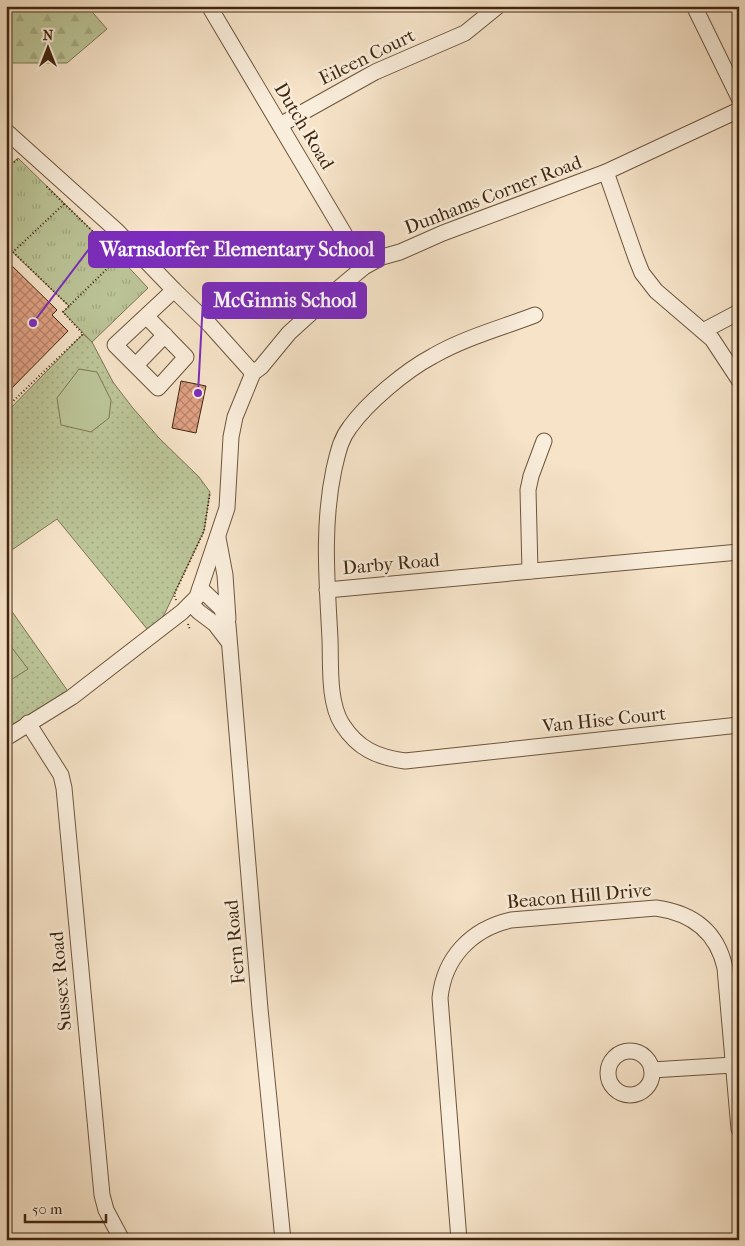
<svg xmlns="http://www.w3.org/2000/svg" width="745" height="1246" viewBox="0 0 745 1246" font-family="'IM FELL French Canon',serif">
  <defs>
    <pattern id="grass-tufts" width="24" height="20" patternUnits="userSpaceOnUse" patternTransform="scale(1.25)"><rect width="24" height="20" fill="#bbc497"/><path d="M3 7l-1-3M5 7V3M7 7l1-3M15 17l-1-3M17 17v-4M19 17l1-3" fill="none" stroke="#a2a881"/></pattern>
    <pattern id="forest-firs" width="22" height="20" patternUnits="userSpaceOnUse" patternTransform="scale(1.25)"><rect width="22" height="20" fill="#bbc497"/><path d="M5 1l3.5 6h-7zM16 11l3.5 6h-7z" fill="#a2a881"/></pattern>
    <pattern id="park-dots" width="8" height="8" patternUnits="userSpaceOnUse" patternTransform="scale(1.25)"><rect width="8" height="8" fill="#bbc497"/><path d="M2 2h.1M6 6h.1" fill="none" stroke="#a2a881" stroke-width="1.8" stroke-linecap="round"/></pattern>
    <pattern id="building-cross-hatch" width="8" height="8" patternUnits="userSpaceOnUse" patternTransform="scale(1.25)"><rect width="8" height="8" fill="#e0a184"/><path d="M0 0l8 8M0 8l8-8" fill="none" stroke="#b7836a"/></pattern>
  </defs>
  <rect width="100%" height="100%" fill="#f6e3c8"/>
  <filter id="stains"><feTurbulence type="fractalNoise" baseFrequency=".004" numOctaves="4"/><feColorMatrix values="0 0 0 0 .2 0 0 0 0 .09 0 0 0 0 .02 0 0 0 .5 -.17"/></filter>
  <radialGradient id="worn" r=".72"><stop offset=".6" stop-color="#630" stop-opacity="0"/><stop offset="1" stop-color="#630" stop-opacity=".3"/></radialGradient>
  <polygon fill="url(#grass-tufts)" stroke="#7e7553" points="18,158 119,257 148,288 92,342 63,312 69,306 6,246 6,169"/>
  <polygon fill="url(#forest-firs)" stroke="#7e7553" points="26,6 87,6 107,29 67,63 6,63 6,10 18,9"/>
  <g fill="url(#park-dots)" stroke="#7e7553">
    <polygon points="83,334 92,342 113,382 132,407 159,438 199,477 210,492 204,531 165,613 152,635 57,519 6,554 6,413"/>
    <polygon points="6,603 72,697 6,736"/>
  </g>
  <g fill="#bbc497" stroke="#7e7553">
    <polygon points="79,369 97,372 111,400 109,418 91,432 61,425 57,398"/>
    <polygon points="6,640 28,669 6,683"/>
  </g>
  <g fill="url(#building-cross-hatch)" stroke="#41260f">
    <polygon points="6,260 57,310 52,315 68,331 6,394"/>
    <polygon points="181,381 206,386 196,433 172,428"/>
  </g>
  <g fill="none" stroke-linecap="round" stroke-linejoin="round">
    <g stroke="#6e553d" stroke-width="17">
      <g id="minor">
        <polyline points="209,6 364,267"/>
        <polyline points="694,6 739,98"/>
        <polyline points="280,125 375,72 465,33 497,7"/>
        <polyline points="6,131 116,230 174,290 210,325 253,373"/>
        <polyline points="606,172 636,258 642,273 656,291 712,339 739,380"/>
        <path d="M535,315C501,328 464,338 433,356C405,371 368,402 350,427C340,440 338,453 334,469C322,526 327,581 330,639C331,664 328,702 342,724C358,749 377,757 405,761L739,725"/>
        <polyline points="146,316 186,357 158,388 115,345 174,290"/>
        <polyline points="703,331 739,312"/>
        <polyline points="136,365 165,335"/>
        <polyline points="218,538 225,575 228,619"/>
        <polyline points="530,571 528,490 531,476 544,441"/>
        <polyline points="200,588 221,608 228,625 260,1009 283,1240"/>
        <polyline points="327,590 739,552"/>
        <polyline points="191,604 199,612 215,624 228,641"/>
        <polyline points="28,723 61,775 64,788 102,1195 106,1210 122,1240"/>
        <polyline points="6,738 72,697 182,612 197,597 227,508 231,437 235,417 253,373 261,367 289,333 333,293 364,267 382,257 400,252 443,233 606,172 739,110"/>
        <circle cx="630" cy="1073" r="22"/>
        <polyline points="652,1070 733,1065"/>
        <path d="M459,1240L440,998C444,958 471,929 511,920L656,908C692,913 717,931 725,968L739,1129"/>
      </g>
    </g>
    <g stroke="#41260f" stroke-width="2" stroke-dasharray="1 2.5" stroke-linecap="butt">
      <polyline points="6,169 18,159"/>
      <polyline points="64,204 13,252 69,306"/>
      <polyline points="6,246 13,252"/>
      <polyline points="6,408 83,334 63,312 119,257 45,185"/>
      <polyline points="176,600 174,595 204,531 210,492"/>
      <polyline points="188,624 190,630"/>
    </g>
    <use href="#minor" stroke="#f9eddb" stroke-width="15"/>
  </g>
  <g text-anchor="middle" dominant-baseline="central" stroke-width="5" stroke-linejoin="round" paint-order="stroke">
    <g font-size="19" fill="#41260f" stroke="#f9eddb">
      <text transform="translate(367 57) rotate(-26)">Eileen Court</text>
      <text transform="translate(304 126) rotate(59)">Dutch Road</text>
      <text transform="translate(493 195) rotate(-21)">Dunhams Corner Road</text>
      <text transform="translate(391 564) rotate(-5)">Darby Road</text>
      <text transform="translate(604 720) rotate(-6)">Van Hise Court</text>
      <text transform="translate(579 896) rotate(-5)">Beacon Hill Drive</text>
      <text transform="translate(235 942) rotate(-95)">Fern Road</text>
      <text transform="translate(61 981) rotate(-95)">Sussex Road</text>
    </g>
  </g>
  <path fill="none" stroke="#7b2cbf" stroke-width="2" d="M33 323L89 249M198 393L203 300"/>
  <g fill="#7b2cbf" stroke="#f9eddb" stroke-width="2">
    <circle cx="33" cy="323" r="5"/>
    <circle cx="198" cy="393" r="5"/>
  </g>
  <g fill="#7b2cbf" stroke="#7b2cbf" stroke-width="2">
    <rect x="89" y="232" width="295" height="35" rx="5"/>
    <rect x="203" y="283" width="163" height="35" rx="5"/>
  </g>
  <g font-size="20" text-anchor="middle" font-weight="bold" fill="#fff">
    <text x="237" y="256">Warnsdorfer Elementary School</text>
    <text x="285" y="307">McGinnis School</text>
  </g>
  <rect width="745" height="1246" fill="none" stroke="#f6e3c8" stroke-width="25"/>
  <rect x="8" y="8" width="730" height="1231" fill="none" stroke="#41260f" stroke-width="2.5"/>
  <rect x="12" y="12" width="720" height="1221" fill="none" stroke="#41260f"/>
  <g transform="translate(48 48)" stroke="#f9eddb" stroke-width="4" paint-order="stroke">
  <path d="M0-4L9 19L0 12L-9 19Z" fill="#41260f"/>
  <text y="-8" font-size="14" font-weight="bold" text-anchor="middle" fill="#41260f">N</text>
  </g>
  <path d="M25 1214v8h81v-8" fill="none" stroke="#41260f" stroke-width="2.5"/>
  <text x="32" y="1214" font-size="15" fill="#41260f" stroke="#f9eddb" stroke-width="4" paint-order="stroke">50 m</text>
  <rect width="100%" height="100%" filter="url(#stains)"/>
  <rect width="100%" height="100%" fill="url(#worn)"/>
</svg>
